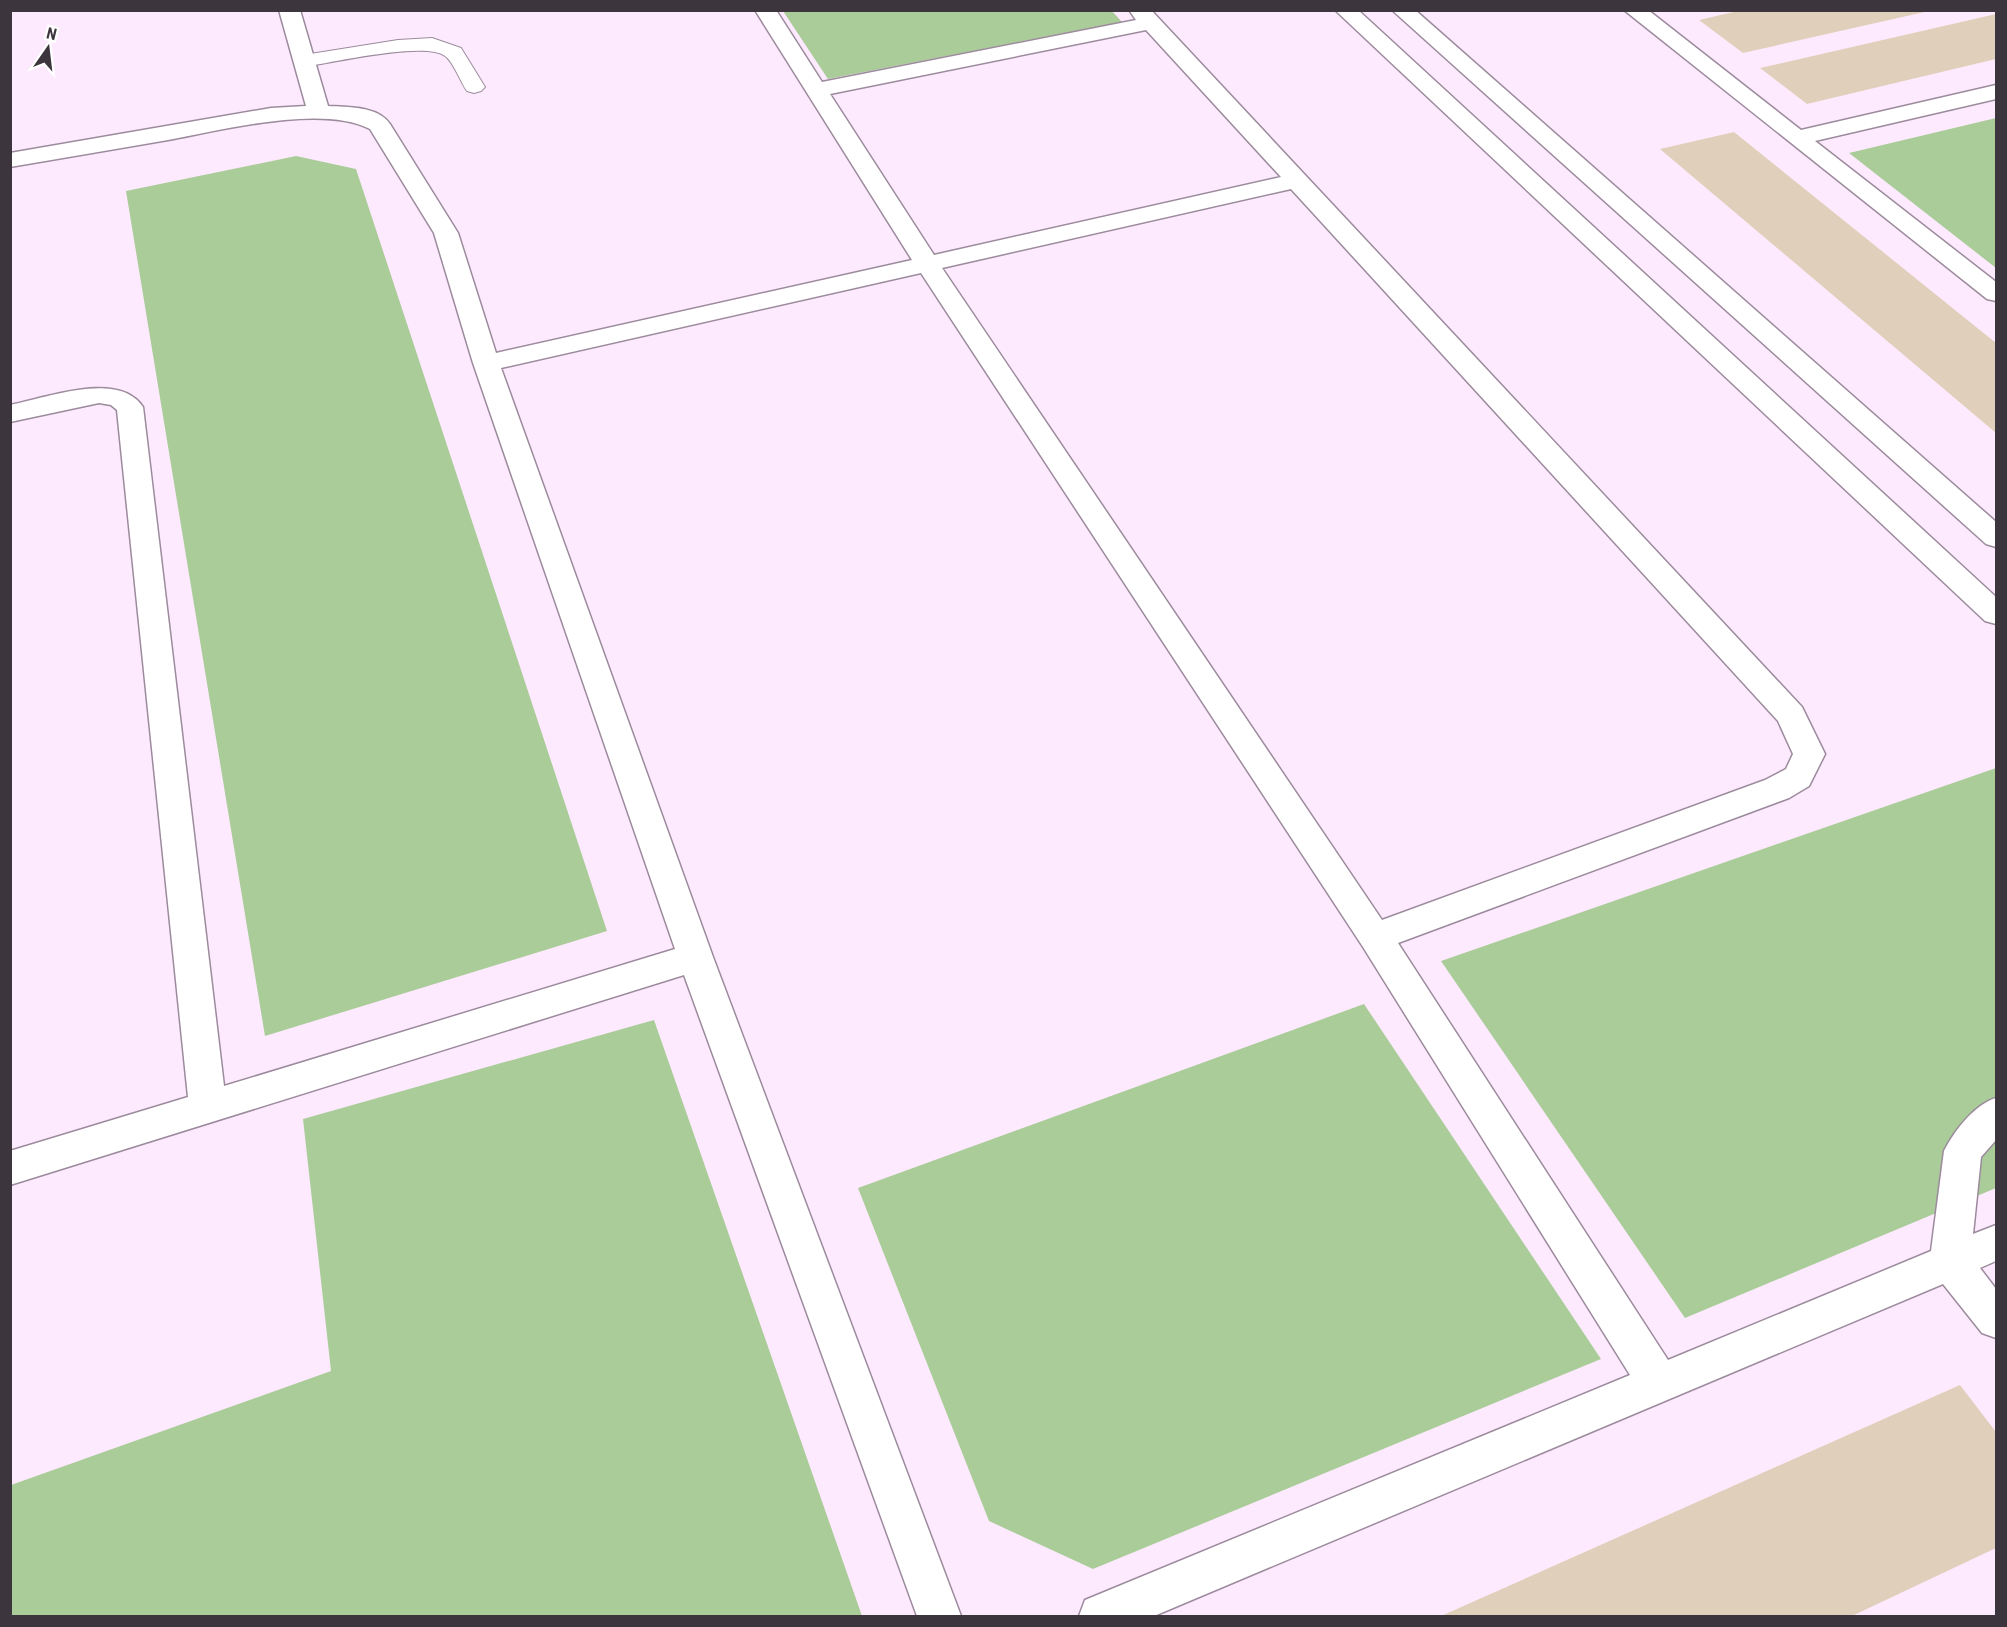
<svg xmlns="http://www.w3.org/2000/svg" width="2007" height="1627" viewBox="0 0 2007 1627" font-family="'Roboto Condensed',sans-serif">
  <rect width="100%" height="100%" fill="#feeafe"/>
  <g fill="#ac9">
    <polygon points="1111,10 1122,22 828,79 783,11"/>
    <polygon points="1996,118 1996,268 1849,153"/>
    <polygon points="296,156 356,169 607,931 265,1036 126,191"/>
    <polygon points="1996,768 1996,1188 1685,1318 1441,961"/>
    <polygon points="1364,1004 1601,1359 1093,1569 989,1521 858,1188"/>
    <polygon points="654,1020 862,1616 11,1616 11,1485 331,1371 303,1119"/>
  </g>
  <g fill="#e0d0bb">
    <polygon points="1742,10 1928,10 1929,11 1743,53 1699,20"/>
    <polygon points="1996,14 1996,59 1807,104 1760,68"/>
    <polygon points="1734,132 1996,343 1996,433 1660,149"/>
    <polygon points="1960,1385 1996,1432 1996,1548 1852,1616 1441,1616"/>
  </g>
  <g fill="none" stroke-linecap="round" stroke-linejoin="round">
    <g stroke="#9c8b9d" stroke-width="2">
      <path id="service" d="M432,38L461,48L485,87L481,91L474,93L467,91C461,83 453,61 445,56C426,41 330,63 304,67L297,65L294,61L297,57L304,55L398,40Z"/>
    </g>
    <g stroke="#9c8b9d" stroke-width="3">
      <g id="minor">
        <path d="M279,10H300L328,106C348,107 378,106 390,124L458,233L496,353L912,260L755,10H776L822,82L1136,20L1129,10H1151L1802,707L1825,754L1809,786L1789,798L1398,943L1668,1360L1931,1251L1944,1151C1954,1131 1975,1104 1996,1098V1140L1981,1157L1973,1234L1996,1225V1261L1980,1268L1996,1289V1338L1982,1333L1943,1284L1154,1616H1079L1085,1600L1630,1375L1363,947L921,273L501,368L713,957L961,1616H917L684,975L10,1185V1151L188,1097L117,410L111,405L99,403L10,422V405C46,398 119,370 143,407L224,1086L675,949L473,363L434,233L370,129C322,104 222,130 168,140C116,149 63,158 10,167V153L271,108L306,106ZM1146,30L1281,177L934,255L830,94ZM1291,189L1778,721L1793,754L1786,769L1765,780L1382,920L942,268Z"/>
        <polygon points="1624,10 1648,10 1801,130 1996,85 1996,99 1815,141 1996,282 1996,301 1987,299"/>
      </g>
    </g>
    <g stroke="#9c8b9d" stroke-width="3">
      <g id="secondary">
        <polygon points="1335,10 1358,10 1996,597 1996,624 1985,621"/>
        <polygon points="1392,10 1415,10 1996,522 1996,547 1986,544"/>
      </g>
    </g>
    <use href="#service" fill="#fff" fill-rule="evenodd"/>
    <use href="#minor" fill="#fff" fill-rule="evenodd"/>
    <use href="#secondary" fill="#fff" fill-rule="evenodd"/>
  </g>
  <rect width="2007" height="1627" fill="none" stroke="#3d353d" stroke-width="24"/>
  <g transform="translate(48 48) rotate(14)" stroke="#ffffff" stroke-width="4.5" paint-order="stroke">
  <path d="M0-4.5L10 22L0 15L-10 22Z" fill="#3d353d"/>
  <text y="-9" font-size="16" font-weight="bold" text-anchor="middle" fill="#3d353d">N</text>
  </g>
</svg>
